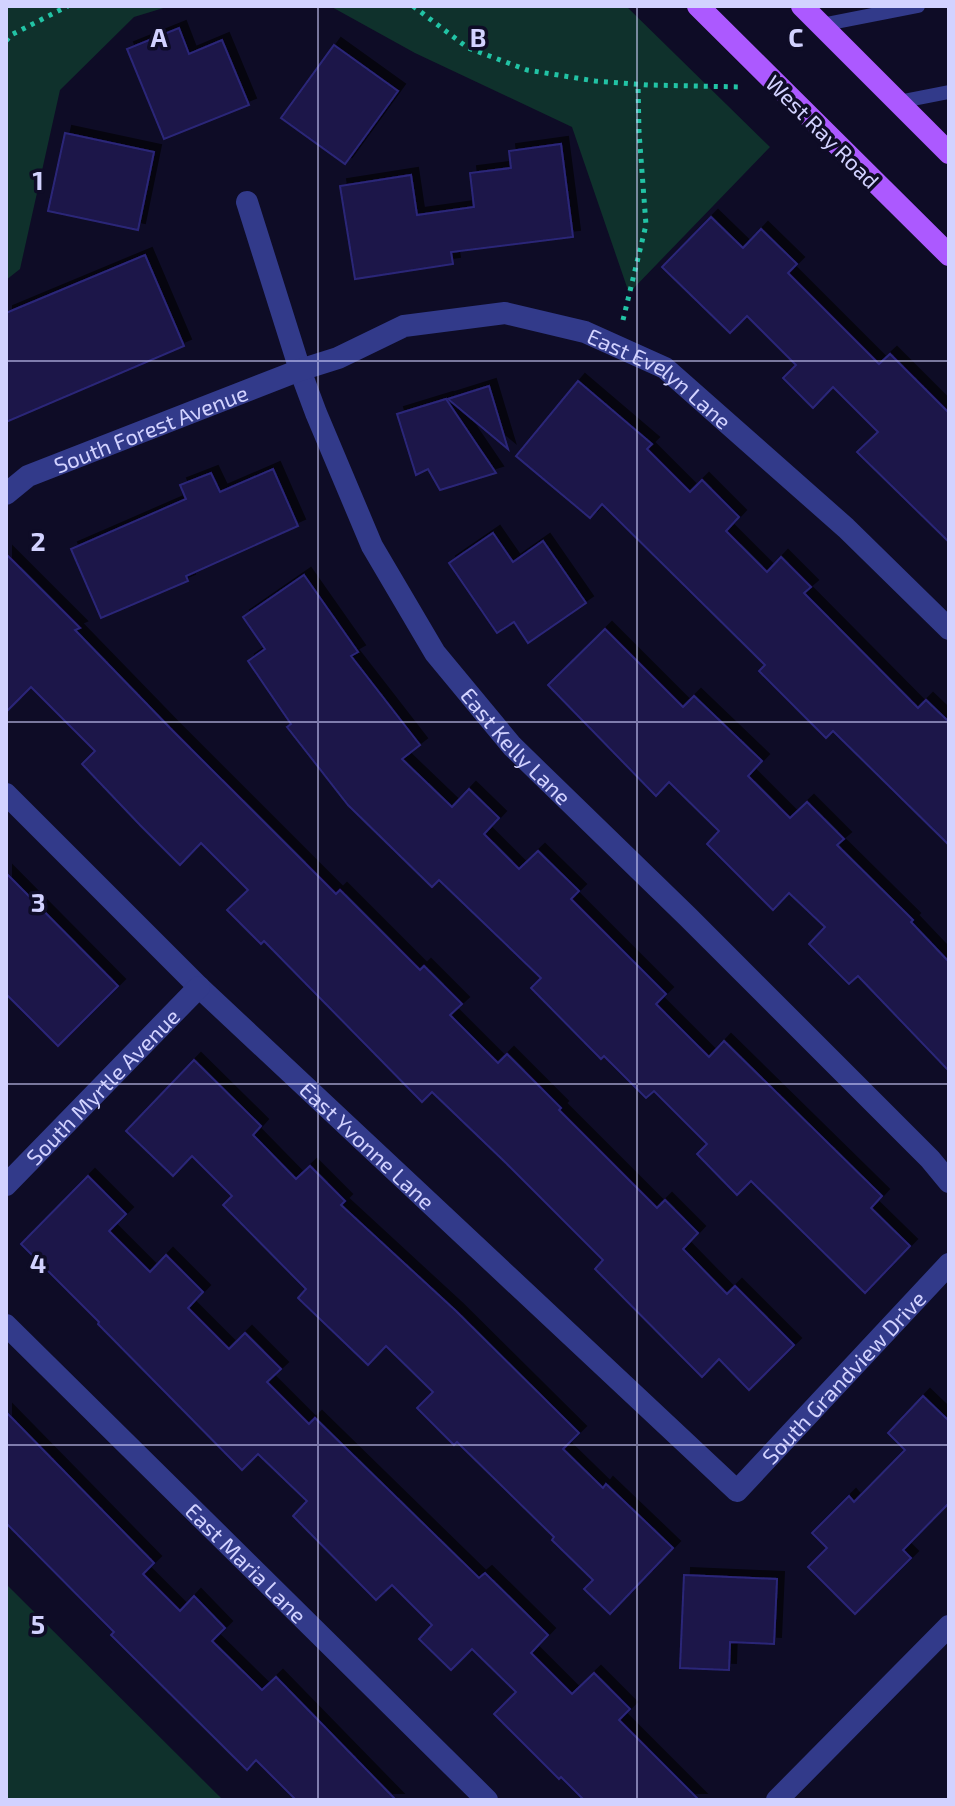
<svg xmlns="http://www.w3.org/2000/svg" width="955" height="1806" viewBox="0 0 955 1806" font-family="'Exo 2',sans-serif">
  <defs>
    <filter id="shadow"><feDropShadow dx="7" dy="-7" stdDeviation="0" flood-color="#0009"/></filter>
  </defs>
  <rect width="100%" height="100%" fill="#0e0c26"/>
  <g fill="#0f312c">
    <polygon points="6,6 170,6 134,17 60,90 20,269 6,280"/>
    <polygon points="330,6 626,6 770,147 629,293 572,127 415,53"/>
    <polygon points="6,1584 223,1800 6,1800"/>
  </g>
  <g fill="#1a1649" stroke="#2c2678" stroke-width="2" filter="url(#shadow)">
    <polygon points="179,28 189,54 222,40 249,105 164,139 127,49"/>
    <polygon points="334,45 398,91 345,164 281,118"/>
    <polygon points="65,133 154,152 138,230 48,211"/>
    <polygon points="561,144 573,237 451,252 453,264 355,279 340,186 411,175 417,215 474,207 470,173 511,168 509,151"/>
    <polygon points="711,217 743,248 761,229 797,264 788,273 879,364 890,354 949,413 949,542 857,452 878,432 833,387 813,408 783,378 796,365 747,316 730,333 662,267"/>
    <polygon points="145,255 184,346 6,422 6,313"/>
    <polygon points="578,381 652,444 647,449 690,492 702,480 739,517 726,531 767,572 781,557 811,587 804,593 918,708 926,700 949,722 949,845 833,731 826,738 759,671 765,665 602,504 590,518 516,456"/>
    <polygon points="489,386 508,449 448,399"/>
    <polygon points="446,399 496,473 440,490 428,469 416,475 397,414"/>
    <polygon points="273,469 298,526 186,576 188,581 101,618 71,549 186,499 180,485 211,473 220,492"/>
    <polygon points="493,533 513,562 543,541 586,603 528,643 514,622 497,633 449,563"/>
    <polygon points="6,554 80,628 75,630 172,730 336,894 340,890 420,970 424,966 462,1004 450,1015 498,1063 507,1054 561,1108 559,1110 657,1208 665,1200 698,1233 683,1249 727,1294 735,1286 794,1345 749,1390 719,1359 702,1377 595,1269 603,1260 506,1163 432,1092 422,1102 264,941 261,944 227,910 248,890 201,843 180,865 140,825 82,764 95,751 31,687 6,712"/>
    <polygon points="304,575 358,652 351,656 420,745 402,759 452,807 469,789 499,818 484,834 519,869 538,851 579,891 571,899 666,994 656,1004 709,1057 724,1041 882,1196 871,1208 910,1246 865,1293 751,1181 737,1195 697,1154 707,1144 654,1091 646,1098 604,1056 601,1059 531,988 541,978 439,880 432,887 348,805 287,727 291,724 248,661 265,649 243,617"/>
    <polygon points="605,629 683,707 694,696 762,761 748,776 790,818 807,802 844,839 837,845 913,920 911,922 949,962 949,1071 858,976 849,984 809,944 825,927 789,893 773,910 707,844 719,831 669,782 656,796 548,685"/>
    <polygon points="6,873 118,986 58,1046 6,994"/>
    <polygon points="194,1060 261,1126 253,1135 296,1179 310,1166 345,1201 341,1205 456,1311 579,1433 563,1449 603,1488 606,1484 673,1548 610,1614 584,1589 593,1580 552,1540 554,1537 457,1442 454,1445 417,1408 433,1392 386,1346 368,1365 298,1298 306,1289 223,1205 232,1196 192,1156 173,1176 126,1131"/>
    <polygon points="88,1176 126,1214 109,1231 150,1272 166,1255 203,1292 188,1308 229,1349 245,1333 281,1369 267,1382 309,1424 315,1418 479,1578 485,1573 548,1635 531,1653 572,1694 594,1673 630,1709 619,1720 699,1800 584,1800 561,1777 559,1779 494,1714 516,1692 472,1649 451,1670 419,1639 432,1625 392,1585 376,1600 293,1516 307,1501 258,1454 242,1470 98,1324 99,1322 21,1244"/>
    <polygon points="923,1396 949,1421 949,1503 903,1550 911,1558 855,1614 808,1567 827,1548 812,1533 849,1496 854,1502 905,1450 888,1433"/>
    <polygon points="6,1412 154,1563 143,1574 180,1611 194,1596 225,1628 212,1641 262,1690 276,1677 396,1800 296,1800 256,1760 247,1770 111,1635 114,1632 6,1523"/>
    <polygon points="684,1575 777,1579 774,1644 730,1642 729,1670 680,1668"/>
  </g>
  <g fill="none" stroke-linecap="round" stroke-linejoin="round">
    <g stroke="#22c3a5" stroke-width="5" stroke-dasharray="4 6" stroke-linecap="butt">
      <polyline points="413,6 468,48 527,70 595,81 648,85 743,87"/>
      <polyline points="6,41 11,35 68,6"/>
      <polyline points="623,320 646,225 639,132 638,84"/>
    </g>
    <g stroke="#323a8a" stroke-width="14">
      <polyline points="821,25 918,6"/>
      <polyline points="898,102 949,92"/>
    </g>
    <g stroke="#323a8a" stroke-width="22">
      <path id="s1" d="M247,202L300,370L316,413L372,546L435,653L512,746L688,917L930,1159L949,1182"/>
      <path id="s2" d="M6,494L28,476L300,370L338,358L404,326L505,313L585,332L665,368L846,528L949,629"/>
      <path id="s3" d="M6,794L199,987L737,1491L949,1264"/>
      <path id="s4" d="M6,1185L199,987"/>
      <path id="s5" d="M6,1325L487,1800"/>
      <polyline points="777,1800 949,1626"/>
    </g>
    <g stroke="#ac59ff" stroke-width="22">
      <polyline points="698,6 949,255"/>
      <polyline points="802,6 949,153"/>
    </g>
  </g>
  <path fill="none" stroke="#d2d2ff" stroke-width="2" stroke-opacity="0.55" d="M318,6V1800M637,6V1800M6,361H949M6,722H949M6,1084H949M6,1445H949"/>
  <g text-anchor="middle" dominant-baseline="central" stroke-width="7" stroke-linejoin="round" paint-order="stroke">
    <g font-size="22" fill="#d2d2ff" stroke="#0e0c26">
      <text transform="translate(823 131) rotate(45)">West Ray Road</text>
      <text stroke="none"><textPath href="#s2" startOffset="706">East Evelyn Lane</textPath></text>
      <text stroke="none"><textPath href="#s2" startOffset="160">South Forest Avenue</textPath></text>
      <text stroke="none"><textPath href="#s1" startOffset="614">East Kelly Lane</textPath></text>
      <text stroke="none"><textPath href="#s4" startOffset="138">South Myrtle Avenue</textPath></text>
      <text stroke="none"><textPath href="#s3" startOffset="504">East Yvonne Lane</textPath></text>
      <text stroke="none"><textPath href="#s3" startOffset="1166">South Grandview Drive</textPath></text>
      <text stroke="none"><textPath href="#s5" startOffset="338">East Maria Lane</textPath></text>
    </g>
  </g>
  <g font-size="26" text-anchor="middle" font-weight="bold" fill="#d2d2ff" stroke="#0e0c26" stroke-width="7" stroke-linejoin="round" paint-order="stroke">
    <text x="159" y="47">A</text>
    <text x="478" y="47">B</text>
    <text x="796" y="47">C</text>
    <text x="38" y="190">1</text>
    <text x="38" y="551">2</text>
    <text x="38" y="912">3</text>
    <text x="38" y="1273">4</text>
    <text x="38" y="1634">5</text>
  </g>
  <rect width="955" height="1806" fill="none" stroke="#d2d2ff" stroke-width="16"/>
</svg>
